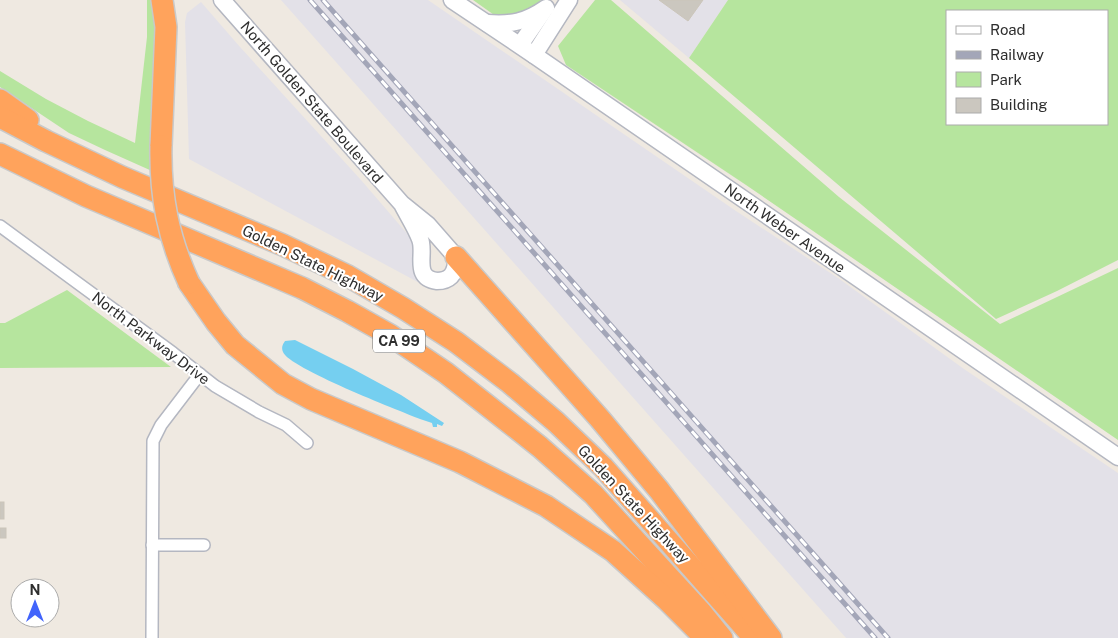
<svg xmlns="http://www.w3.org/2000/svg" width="1118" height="638" viewBox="0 0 1118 638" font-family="'Public Sans',sans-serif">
  <rect width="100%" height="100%" fill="#efe9e1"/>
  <g fill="#e3e1e8">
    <polygon points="281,0 428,0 736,211 838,278 964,369 1118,473 1118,638 846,638"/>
    <polygon points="620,0 728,0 689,58"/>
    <polygon points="201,2 240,47 361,180 410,237 414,243 414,250 412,268 414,273 417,278 428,286 427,287 189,159 185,22 187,13"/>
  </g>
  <g fill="#b6e59e" fill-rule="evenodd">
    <polygon points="147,0 150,0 153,8 155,32 152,171 105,150 69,133 0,87 0,71 46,99 88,121 135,143 147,37"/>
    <polygon points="473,0 541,0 532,9 517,16 497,17"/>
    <polygon points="595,0 611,0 839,197 1000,324 1118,268 1118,440 746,185 566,65 558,46"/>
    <path d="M728,0H1118V260L1057,291L996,319L689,58ZM1107,11V124H947V11Z"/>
    <polygon points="67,290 171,367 0,368 0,323 5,323"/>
  </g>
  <path fill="#75cff0" d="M295,340L353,369L401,395L444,423L442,426L437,424V427H433L432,423L420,419C398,410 289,368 283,352C281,347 283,344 285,341Z"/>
  <g fill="#cbc7bf" stroke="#cbc5ba">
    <polygon points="659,0 703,0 688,21"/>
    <rect x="0" y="502" width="4" height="17"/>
    <rect x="0" y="528" width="6" height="10"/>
  </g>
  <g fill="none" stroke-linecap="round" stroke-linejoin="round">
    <g stroke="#b4b7c1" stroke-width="14">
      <g id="minor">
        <polyline points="0,226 173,353 215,386 259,412 286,425 307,443"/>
        <polyline points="152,545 204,545"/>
        <polyline points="152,638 153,441 161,425 200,374"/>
      </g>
    </g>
    <g stroke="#b4b7c1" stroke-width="19">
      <g id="secondary">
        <path d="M222,0L402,204L428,225L456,257C456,264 456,270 451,276C447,280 442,281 437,281C412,278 426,253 420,239C416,228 407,214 402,204"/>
        <polyline points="452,0 534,55 1118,457"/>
        <path d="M487,23C511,25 526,22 546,8"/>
        <polyline points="520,45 543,12"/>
        <polyline points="534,55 569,0"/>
      </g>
    </g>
    <g stroke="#c9c9c9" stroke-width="24">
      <g id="motorway">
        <polyline points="0,100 28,120"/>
        <polyline points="0,117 46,141 122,177 283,245 348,276 403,308 456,342 510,383 556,422 603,467 754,638"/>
        <polyline points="161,146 166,27 162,0"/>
        <polyline points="0,154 86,196 302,288 347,311 390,335 446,373 502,417 540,447 593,494 701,612 722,638"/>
        <polyline points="456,257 600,419 659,490 771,638"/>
        <polyline points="189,283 216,322 235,345 283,384 311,399 460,462 546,506 613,551 667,600 705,638"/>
      </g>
    </g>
    <use href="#minor" stroke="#fff" stroke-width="11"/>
    <use href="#secondary" stroke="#fff" stroke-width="16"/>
    <use href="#motorway" stroke="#ffa35c" stroke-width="21"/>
    <g stroke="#a3a6b8" stroke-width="5">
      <g id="rail">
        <polyline points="310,0 875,638"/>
        <polyline points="323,0 888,638"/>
      </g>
    </g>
    <use href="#rail" stroke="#fff" stroke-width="3" stroke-dasharray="9" stroke-linecap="butt"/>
    <g stroke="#c9c9c9" stroke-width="24" stroke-linecap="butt">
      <path id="motorway-bridge" d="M161,146C160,196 168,237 189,283"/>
    </g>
    <use href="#motorway-bridge" stroke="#ffa35c" stroke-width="21"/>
  </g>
  <g text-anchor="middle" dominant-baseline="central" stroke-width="4" stroke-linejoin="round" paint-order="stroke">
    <rect fill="#fff" stroke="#6d6d6d" stroke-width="1" x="373" y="329.5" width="52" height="23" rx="4"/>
    <g font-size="14" font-weight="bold" fill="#2e2e2e">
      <text x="399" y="341">CA 99</text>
    </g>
    <g font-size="15" fill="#2e2e2e" stroke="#fff">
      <text transform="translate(312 102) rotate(49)">North Golden State Boulevard</text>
      <text transform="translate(785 228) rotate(35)">North Weber Avenue</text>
      <text transform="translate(313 263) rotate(26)">Golden State Highway</text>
      <text transform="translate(151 338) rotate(37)">North Parkway Drive</text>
      <text transform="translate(634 504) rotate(47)">Golden State Highway</text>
    </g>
  </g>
  <rect x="946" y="10" width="162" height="115" fill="#ffffff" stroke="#ababab"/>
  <rect x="956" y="26" width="25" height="8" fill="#ffffff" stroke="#ababab"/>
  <text x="990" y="35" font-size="15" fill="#2e2e2e">Road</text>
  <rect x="956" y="51" width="25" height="8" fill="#a3a6b8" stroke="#ababab"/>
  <text x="990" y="60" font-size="15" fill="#2e2e2e">Railway</text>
  <rect x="956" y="72" width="25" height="15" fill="#b6e59e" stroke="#ababab"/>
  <text x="990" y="85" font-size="15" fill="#2e2e2e">Park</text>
  <rect x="956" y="98" width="25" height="15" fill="#cbc7bf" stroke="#ababab"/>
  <text x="990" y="110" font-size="15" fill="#2e2e2e">Building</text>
  <g transform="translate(35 603)"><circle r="24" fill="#ffffff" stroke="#ababab"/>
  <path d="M0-4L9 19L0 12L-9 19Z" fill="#4264fb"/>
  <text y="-8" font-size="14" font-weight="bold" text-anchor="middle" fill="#2e2e2e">N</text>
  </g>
</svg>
